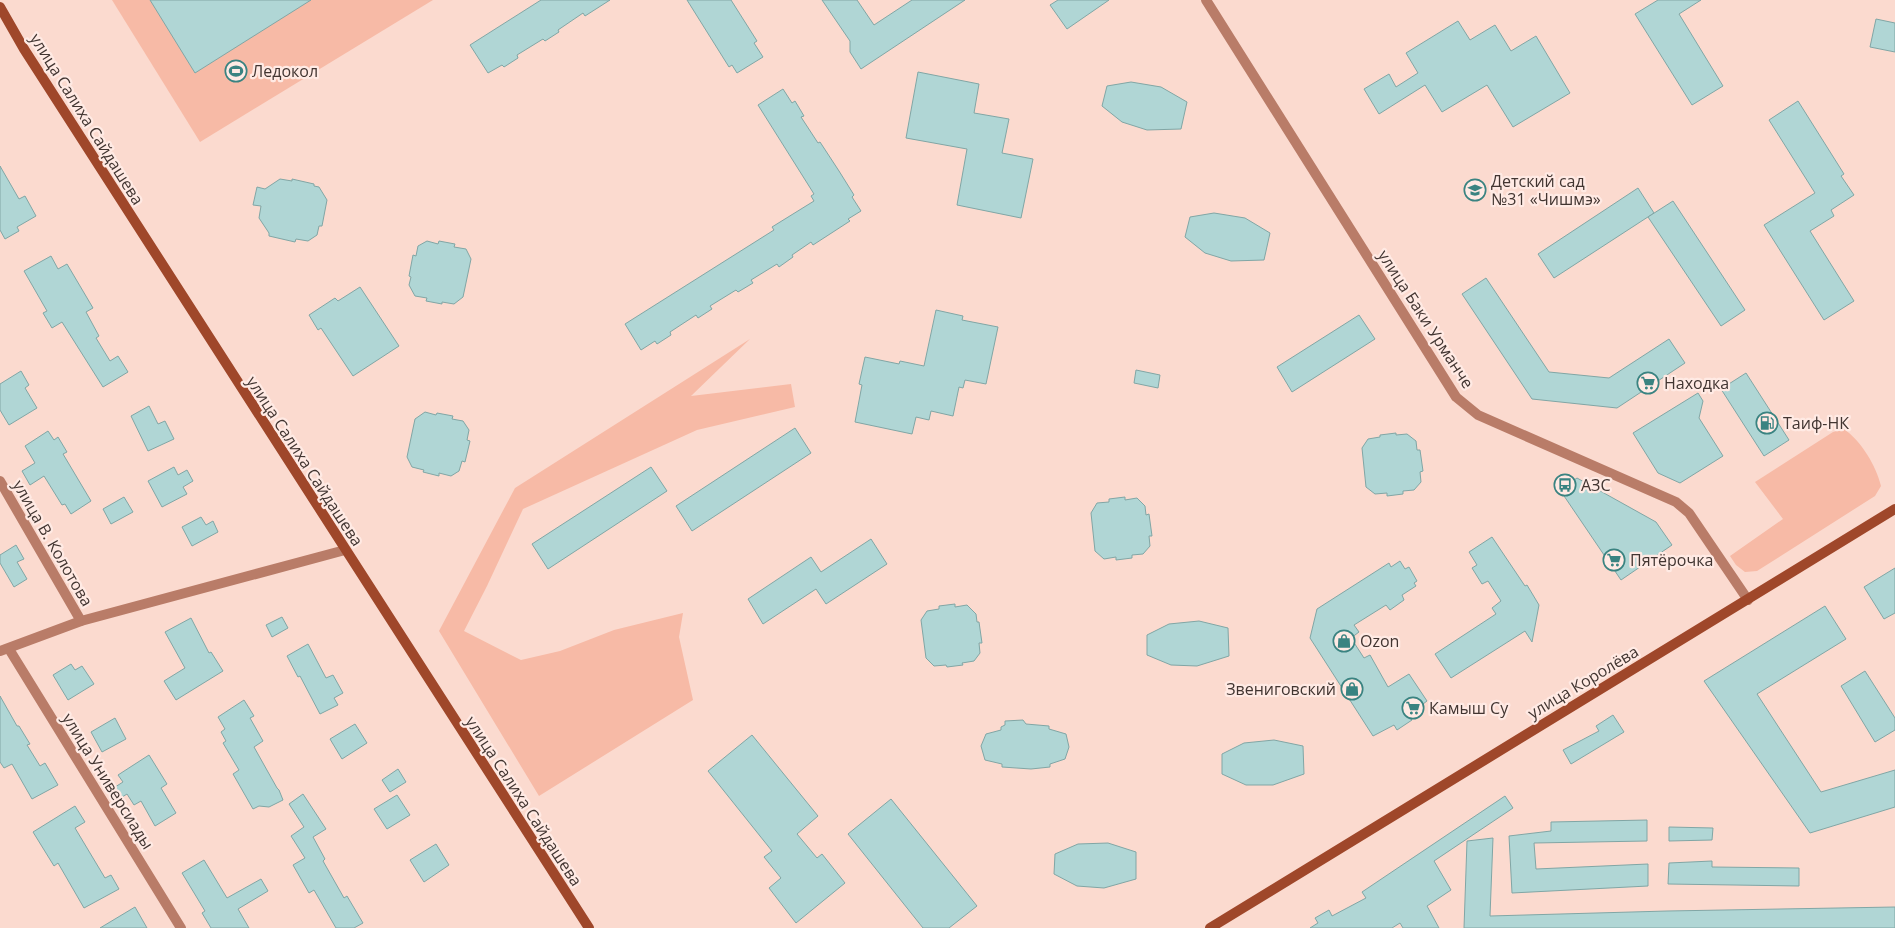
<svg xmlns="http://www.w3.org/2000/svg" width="1895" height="928" viewBox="0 0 1895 928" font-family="'Open Sans',sans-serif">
  <rect width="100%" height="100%" fill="#fbdacf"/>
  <g fill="#f7baa6">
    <polygon points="112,0 433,0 200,142"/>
    <polygon points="750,339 691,396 791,384 795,407 697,430 523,509 487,586 464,631 521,660 560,651 614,630 683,613 679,637 693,700 539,796 439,631 515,488"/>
    <path d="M1844,429C1861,441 1876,465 1881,486L1875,496L1757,571L1745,572L1736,565L1730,556L1783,519L1755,482L1833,432Z"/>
  </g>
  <g fill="#b0d6d5" stroke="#81a6a5">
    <polygon points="150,0 311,0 195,73"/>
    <polygon points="541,0 610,0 585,16 583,13 558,30 559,32 545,41 543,39 517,55 518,58 504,67 502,65 488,73 470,45"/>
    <polygon points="687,0 731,0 757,41 754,43 763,57 737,73 732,65 729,67"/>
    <polygon points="822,0 857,0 874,25 912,0 965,0 861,69 850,52 850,41"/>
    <polygon points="1058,0 1109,0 1067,29 1050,5"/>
    <polygon points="1658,0 1701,0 1679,14 1723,86 1692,105 1635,14"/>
    <polygon points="1876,19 1895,23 1895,52 1870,47"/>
    <polygon points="1458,21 1470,40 1495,25 1511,51 1536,36 1570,93 1513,127 1487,85 1442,112 1425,85 1379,114 1364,89 1389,74 1396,87 1418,73 1406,53"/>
    <polygon points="918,72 979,84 974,113 1009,119 1002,153 1033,159 1021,218 957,205 967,149 906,138"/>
    <polygon points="1131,82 1161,87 1187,102 1181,129 1147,130 1122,122 1102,106 1107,86"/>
    <polygon points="783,89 792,103 795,101 804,116 801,117 818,143 820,142 839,171 854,195 852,197 861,211 848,219 850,221 813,245 811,242 792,255 793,257 779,267 777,264 751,280 753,283 738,292 736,290 710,306 712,309 698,318 696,315 670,332 671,335 657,344 655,341 641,350 625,324 774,230 772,227 814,201 811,196 814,194 758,105"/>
    <polygon points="1798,101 1844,174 1841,176 1854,195 1831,210 1834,216 1810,231 1854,301 1824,320 1764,225 1815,193 1769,120"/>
    <polygon points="0,166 19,199 25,196 36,216 17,227 19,231 5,239 0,230"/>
    <polygon points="280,179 292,181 292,179 314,184 314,186 319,187 327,200 322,226 319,226 317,235 308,241 296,239 295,242 269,236 269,233 259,218 261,206 253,205 257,187 265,189"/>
    <polygon points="1638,188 1654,213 1554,278 1538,254"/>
    <polygon points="1673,201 1745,310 1721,326 1648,217"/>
    <polygon points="1214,213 1245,218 1270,233 1264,260 1231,261 1205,253 1185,237 1190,217"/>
    <polygon points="427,241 438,244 439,241 455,244 454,247 466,249 471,259 463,297 454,304 442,302 442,304 426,301 427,298 415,296 409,285 411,277 409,276 413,255 416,256 418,246"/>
    <polygon points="51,256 58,269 67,264 93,308 86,312 99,336 96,338 110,361 118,356 128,372 103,387 62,322 52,328 43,313 47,311 24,271"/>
    <polygon points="1486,278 1549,372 1609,378 1669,339 1685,363 1617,408 1532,399 1462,294"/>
    <polygon points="360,287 399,346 353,376 321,328 318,330 309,315 335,298 338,301"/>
    <polygon points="936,310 963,316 962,320 998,327 986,384 965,380 963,388 959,387 953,416 931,411 929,420 916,417 912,434 855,422 862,385 859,384 865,357 899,364 900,361 924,366"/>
    <polygon points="1359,315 1375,339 1292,392 1277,367"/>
    <polygon points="1136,370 1160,375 1158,388 1134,383"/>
    <polygon points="21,371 29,385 25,388 37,408 9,425 0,410 0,384"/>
    <polygon points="1746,373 1789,440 1764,456 1721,389"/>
    <polygon points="1698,393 1703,401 1699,418 1723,456 1680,483 1658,473 1633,433"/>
    <polygon points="149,406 158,424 165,421 174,439 148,451 131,416"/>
    <polygon points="425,412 436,415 437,413 453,416 452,419 463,421 469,430 467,440 470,441 465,462 462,461 459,471 451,476 439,473 439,476 423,472 424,470 412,467 407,457 415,419"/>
    <polygon points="795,428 811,453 692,531 676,506"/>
    <polygon points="48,431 54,440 58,437 67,452 63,454 91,501 71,514 65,504 62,505 44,476 30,485 22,471 35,463 25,446"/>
    <polygon points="1396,433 1396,435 1407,434 1416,441 1417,450 1420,450 1423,471 1420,472 1421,482 1414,490 1403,491 1403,494 1387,496 1387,493 1375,494 1366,487 1362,448 1368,439 1380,437 1380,435"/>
    <polygon points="174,467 178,475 187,470 193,481 183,487 187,494 162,507 148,481"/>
    <polygon points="651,467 667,491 548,569 532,544"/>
    <polygon points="1577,478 1656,522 1672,545 1621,580 1560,490"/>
    <polygon points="124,497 133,512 111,524 103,509"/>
    <polygon points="1125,497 1125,500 1137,498 1145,506 1146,515 1149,514 1152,536 1149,536 1150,546 1143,554 1132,555 1132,558 1116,560 1116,557 1104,559 1095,551 1091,513 1097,503 1109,502 1109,499"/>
    <polygon points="201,517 206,525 213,521 218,532 192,546 182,527"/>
    <polygon points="1492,537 1525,586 1527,585 1539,605 1532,642 1525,631 1451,678 1435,654 1496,614 1492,608 1501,601 1488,581 1482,584 1472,568 1477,565 1469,552"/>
    <polygon points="871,539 887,564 826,604 816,589 763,624 748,599 811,557 821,572"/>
    <polygon points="16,545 24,559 17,562 27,579 14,587 0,563 0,555"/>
    <polygon points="1400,561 1405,569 1409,567 1417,581 1414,583 1416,586 1402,595 1404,600 1390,610 1386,605 1354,625 1359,632 1351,638 1364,658 1370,655 1388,687 1409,674 1427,701 1423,704 1424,705 1408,715 1412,720 1397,730 1394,725 1373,736 1310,638 1317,609 1389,563 1391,567"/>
    <polygon points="1895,568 1895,613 1884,619 1864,587"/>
    <polygon points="955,604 955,607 967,605 976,614 977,622 979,622 982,643 979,643 980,653 974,661 962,663 963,665 947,667 946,665 934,666 926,658 921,620 927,611 939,609 939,606"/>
    <polygon points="1825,606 1846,639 1757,694 1821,792 1895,770 1895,807 1810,833 1704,681"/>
    <polygon points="282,617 288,628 272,637 266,625"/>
    <polygon points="191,618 209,653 211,652 223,671 176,700 164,681 185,668 165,632"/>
    <polygon points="1199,621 1228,628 1229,656 1197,666 1171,665 1147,655 1147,635 1169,624"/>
    <polygon points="308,644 326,678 333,675 343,693 334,698 338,705 320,714 300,676 298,677 287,656"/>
    <polygon points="71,664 75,670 82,666 94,684 68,700 53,675"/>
    <polygon points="1865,671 1895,718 1895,730 1875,742 1841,686"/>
    <polygon points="0,696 17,726 19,726 30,744 27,745 40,766 45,763 58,785 32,799 12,764 4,768 0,762"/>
    <polygon points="244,700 254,716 250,718 263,741 254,747 277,788 279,790 283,800 269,807 259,806 253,809 233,774 239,770 223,743 226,741 221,732 225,729 218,717"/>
    <polygon points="1613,715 1624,732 1571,764 1563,750 1599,731 1596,726"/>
    <polygon points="115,718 126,739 102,752 91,732"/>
    <polygon points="1023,720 1026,724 1049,726 1049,729 1066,734 1069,747 1065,759 1050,764 1050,767 1031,769 1002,767 1002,764 985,760 981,746 986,734 1001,730 1001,727 1005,725 1005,721"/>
    <polygon points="355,724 367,743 342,759 330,739"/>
    <polygon points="752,735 818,816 797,834 817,858 822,854 845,883 796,923 769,888 781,878 764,857 772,851 708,771"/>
    <polygon points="1274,740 1303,746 1304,774 1273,785 1246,785 1222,774 1222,754 1244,743"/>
    <polygon points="149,755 167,784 161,788 176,813 155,826 141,801 134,805 127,794 119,799 112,789 123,782 118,775"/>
    <polygon points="398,769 406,782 390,792 382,780"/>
    <polygon points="303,794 326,829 313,837 325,859 323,861 344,898 347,896 363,923 354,928 336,928 314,890 309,893 293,865 305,858 291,836 304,827 289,804"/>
    <polygon points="397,795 410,815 387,829 374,809"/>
    <polygon points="1505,796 1513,808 1434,861 1451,890 1427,906 1439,928 1403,928 1400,923 1392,928 1310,928 1318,923 1315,918 1329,910 1332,916 1366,898 1362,892"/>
    <polygon points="891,799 977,906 949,928 923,928 848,834"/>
    <polygon points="75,806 85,822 75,828 105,878 111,875 119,889 84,908 58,863 54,866 33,832"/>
    <polygon points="1647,820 1647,841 1534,843 1536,869 1648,864 1648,886 1512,893 1509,836 1551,831 1551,822"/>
    <polygon points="1669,827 1713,828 1712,840 1669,841"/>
    <polygon points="1493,838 1490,916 1667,911 1895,907 1895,928 1464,928 1467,841"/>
    <polygon points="1108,843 1136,852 1136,879 1104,888 1077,886 1054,874 1055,854 1078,844"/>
    <polygon points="436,844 449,865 424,882 410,860"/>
    <polygon points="204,860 227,898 261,879 268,891 238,909 249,928 211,928 202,913 205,911 182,873"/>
    <polygon points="1712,861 1712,867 1799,868 1799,886 1668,884 1669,863"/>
    <polygon points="135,907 147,928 100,928"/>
  </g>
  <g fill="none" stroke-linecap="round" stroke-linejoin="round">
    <g stroke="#b97c68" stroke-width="10">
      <polyline points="1206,0 1456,397 1478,415 1676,502 1689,513 1748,600"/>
      <polyline points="0,481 81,621"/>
      <polyline points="9,649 181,928"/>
      <polyline points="0,651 81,621 345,550"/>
    </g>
    <g stroke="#9f472a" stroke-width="10">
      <polyline points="0,7 24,49 589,928"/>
      <polyline points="1210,928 1895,509"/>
    </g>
  </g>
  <defs>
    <g id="stadium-ring" transform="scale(1.125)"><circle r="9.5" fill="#ffeae4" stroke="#3a8381" stroke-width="1.5"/><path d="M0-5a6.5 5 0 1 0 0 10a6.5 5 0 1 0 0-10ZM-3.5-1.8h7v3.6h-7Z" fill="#3a8381"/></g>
    <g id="school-ring" transform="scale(1.125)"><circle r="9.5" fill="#ffeae4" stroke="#3a8381" stroke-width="1.5"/><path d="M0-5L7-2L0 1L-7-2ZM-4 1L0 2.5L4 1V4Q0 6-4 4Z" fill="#3a8381"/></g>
    <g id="supermarket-ring" transform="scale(1.125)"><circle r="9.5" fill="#ffeae4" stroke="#3a8381" stroke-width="1.5"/><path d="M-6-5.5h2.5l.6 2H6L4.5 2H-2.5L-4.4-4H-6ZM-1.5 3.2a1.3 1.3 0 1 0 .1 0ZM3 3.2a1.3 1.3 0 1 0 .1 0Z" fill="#3a8381"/></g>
    <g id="fuel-ring" transform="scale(1.125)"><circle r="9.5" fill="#ffeae4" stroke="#3a8381" stroke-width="1.5"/><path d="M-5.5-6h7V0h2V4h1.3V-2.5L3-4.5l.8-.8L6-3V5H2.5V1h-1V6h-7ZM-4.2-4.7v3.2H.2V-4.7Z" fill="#3a8381"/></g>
    <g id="bus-ring" transform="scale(1.125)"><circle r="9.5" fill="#ffeae4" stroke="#3a8381" stroke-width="1.5"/><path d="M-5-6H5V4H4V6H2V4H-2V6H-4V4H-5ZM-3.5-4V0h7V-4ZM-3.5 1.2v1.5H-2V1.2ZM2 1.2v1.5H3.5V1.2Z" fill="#3a8381"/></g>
    <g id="shop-ring" transform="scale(1.125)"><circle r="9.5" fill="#ffeae4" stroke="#3a8381" stroke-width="1.5"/><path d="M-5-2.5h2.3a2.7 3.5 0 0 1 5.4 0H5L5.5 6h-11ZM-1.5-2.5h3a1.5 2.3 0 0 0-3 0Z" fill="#3a8381"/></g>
  </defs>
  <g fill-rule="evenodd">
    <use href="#stadium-ring" x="236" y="71"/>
    <use href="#school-ring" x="1475" y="190"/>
    <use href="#supermarket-ring" x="1648" y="383"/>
    <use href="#fuel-ring" x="1767" y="423"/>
    <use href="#bus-ring" x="1565" y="485"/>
    <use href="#supermarket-ring" x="1614" y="560"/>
    <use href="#shop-ring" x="1344" y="641"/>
    <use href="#shop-ring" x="1352" y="689"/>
    <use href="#supermarket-ring" x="1413" y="708"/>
  </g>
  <g text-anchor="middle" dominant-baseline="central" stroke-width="4.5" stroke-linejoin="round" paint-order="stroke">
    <g font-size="16" fill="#423531" stroke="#ffeae4" text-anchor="start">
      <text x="252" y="71">Ледокол</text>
      <text x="1491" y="181">Детский сад<tspan x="1491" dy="18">№31 «Чишмэ»</tspan></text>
      <text x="1664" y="383">Находка</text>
      <text x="1783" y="423">Таиф-НК</text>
      <text x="1581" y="485">АЗС</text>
      <text x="1630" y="560">Пятёрочка</text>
      <text x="1360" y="641">Ozon</text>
      <text x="1336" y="689" text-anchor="end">Звениговский</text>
      <text x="1429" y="708">Камыш Су</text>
    </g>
    <g font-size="16" fill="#423531" stroke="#ffeae4">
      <text transform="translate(87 119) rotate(58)">улица Салиха Сайдашева</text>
      <text transform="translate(1426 319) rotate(57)">улица Баки Урманче</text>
      <text transform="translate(305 461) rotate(57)">улица Салиха Сайдашева</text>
      <text transform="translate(53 543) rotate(60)">улица В. Колотова</text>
      <text transform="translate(1583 682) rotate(-31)">улица Королёва</text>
      <text transform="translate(108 781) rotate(58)">улица Универсиады</text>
      <text transform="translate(524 801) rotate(57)">улица Салиха Сайдашева</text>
    </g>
  </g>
</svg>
